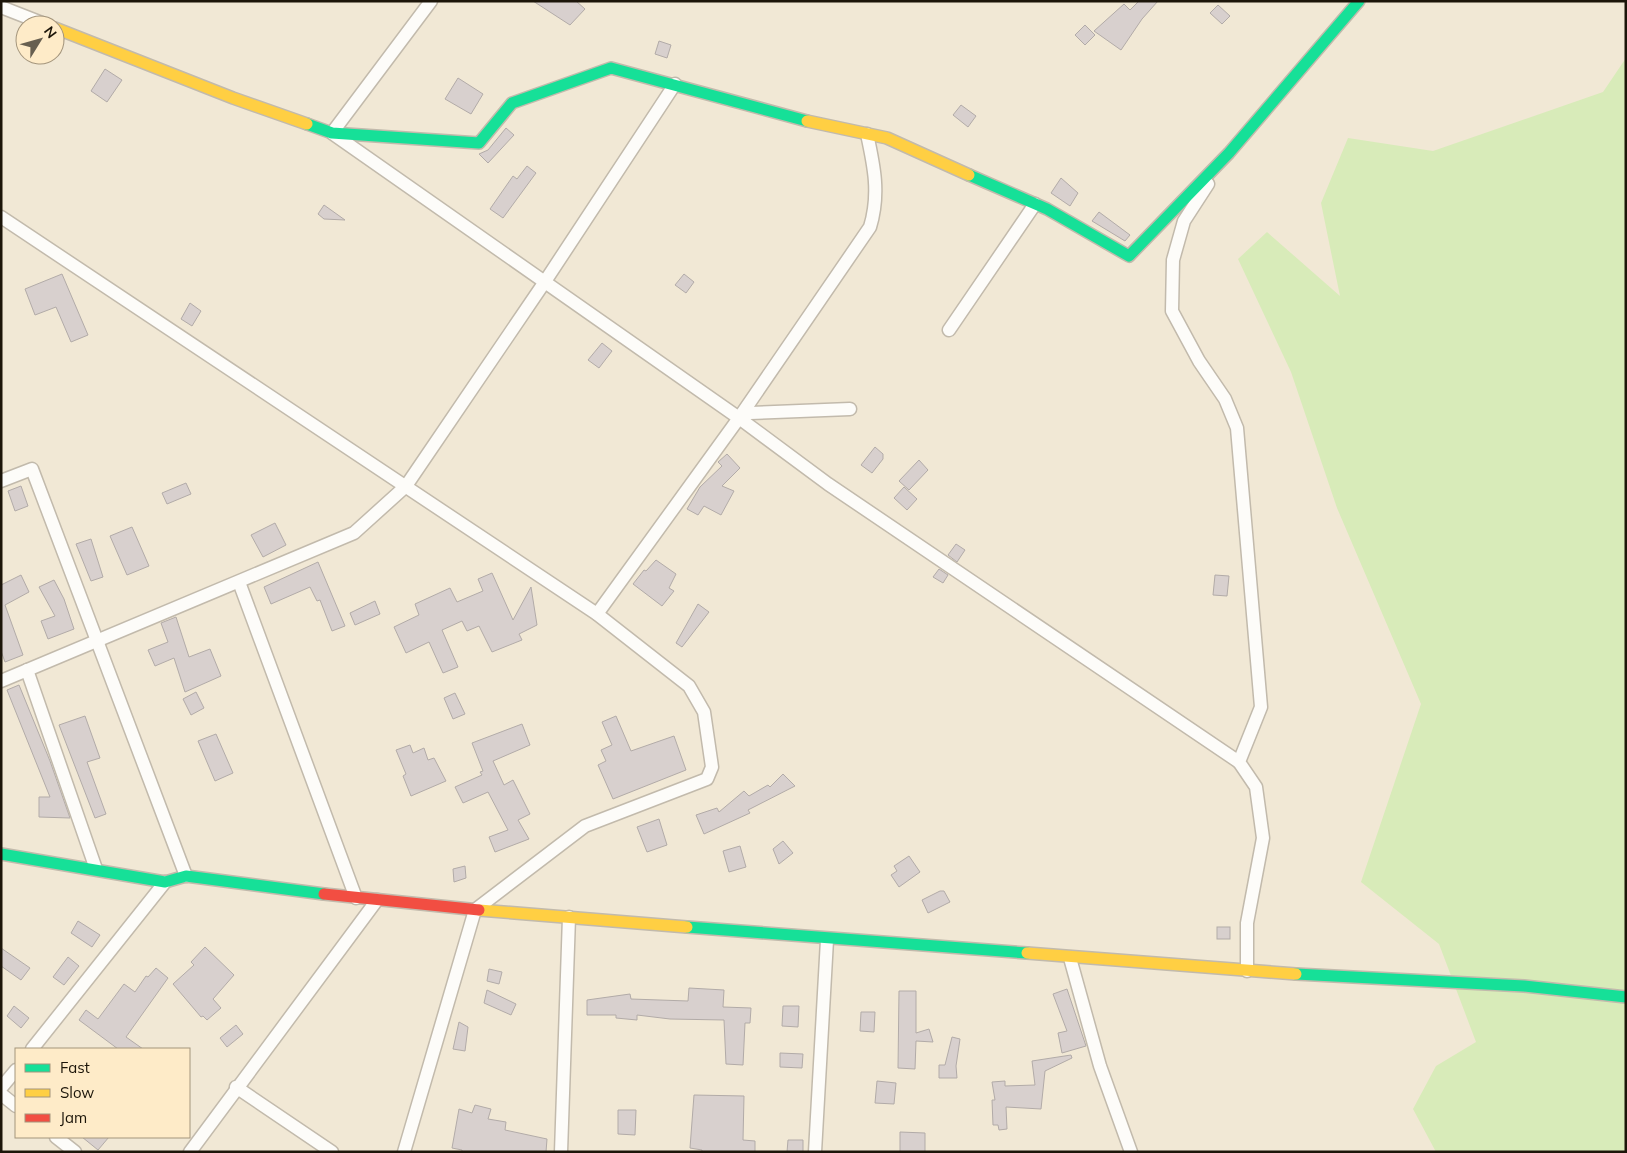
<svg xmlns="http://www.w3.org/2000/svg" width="1627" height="1153" viewBox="0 0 1627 1153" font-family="Mulish,sans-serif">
  <rect width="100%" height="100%" fill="#f1e8d5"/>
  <polygon fill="#d8ebb9" points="1626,58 1626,1152 1436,1152 1413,1109 1436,1066 1476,1042 1439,944 1361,882 1421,704 1337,508 1291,372 1238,259 1267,232 1340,296 1321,203 1348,138 1433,151 1603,92"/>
  <g fill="#d8d0ce" stroke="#b2aba8">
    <polygon points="533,1 576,1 585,9 570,25"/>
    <polygon points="1139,1 1158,1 1142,19 1121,50 1094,31 1124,4 1130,10"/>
    <polygon points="1218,5 1230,16 1222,24 1210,13"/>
    <polygon points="1085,25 1095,35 1085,45 1075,35"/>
    <polygon points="659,41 671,45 667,58 655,54"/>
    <polygon points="105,69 122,80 107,102 91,91"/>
    <polygon points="458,78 483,94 471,114 445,99"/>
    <polygon points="961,105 976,116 968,127 953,115"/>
    <polygon points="506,128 514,135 488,163 479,154 488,150"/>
    <polygon points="527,166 536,173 503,218 490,209 513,176 517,179"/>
    <polygon points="1061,178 1078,193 1070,206 1051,193"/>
    <polygon points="324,205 345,220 324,219 318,214"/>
    <polygon points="1099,212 1130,235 1125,241 1092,221"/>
    <polygon points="62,274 88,335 71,342 56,307 35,315 25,289"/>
    <polygon points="684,274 694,282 686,293 675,285"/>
    <polygon points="190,303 201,311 192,326 181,319"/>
    <polygon points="602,343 612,351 599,368 588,360"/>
    <polygon points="875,447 883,454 883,459 872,473 861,465"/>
    <polygon points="727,454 740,468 722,486 734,491 721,515 704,506 698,515 687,509 700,487 722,466 718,462"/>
    <polygon points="919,460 928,470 909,490 899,481"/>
    <polygon points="186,483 191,494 167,504 162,493"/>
    <polygon points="21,486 28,506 15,511 8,491"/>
    <polygon points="904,487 917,499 907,510 894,498"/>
    <polygon points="275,523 286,545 263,557 251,535"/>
    <polygon points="132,527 149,566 127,575 110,536"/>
    <polygon points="91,539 103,577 91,581 76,544"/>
    <polygon points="956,544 965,550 957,562 948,555"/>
    <polygon points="656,560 676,574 669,588 674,591 662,606 633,584 644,570 646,571"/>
    <polygon points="318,562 345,626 332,631 320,600 317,601 310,587 271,604 264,587"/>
    <polygon points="939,569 948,575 943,583 933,577"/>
    <polygon points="492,573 513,620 531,587 537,625 519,634 522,640 492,652 479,626 467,631 462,621 442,630 458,667 443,673 429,642 406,653 394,627 419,615 415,604 450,588 457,602 483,591 478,579"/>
    <polygon points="21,575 29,592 5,605 23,655 5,662 1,651 1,585"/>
    <polygon points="1215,575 1229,576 1227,596 1213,595"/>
    <polygon points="54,580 64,599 74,629 48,639 41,621 55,616 39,587"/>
    <polygon points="375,601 380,614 355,625 350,613"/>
    <polygon points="698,604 709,612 682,647 676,643"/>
    <polygon points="176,617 189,657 210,649 221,676 185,692 174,658 155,666 148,650 168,642 161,623"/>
    <polygon points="19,685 50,761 70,818 39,817 39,797 50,797 7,690"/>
    <polygon points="196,692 204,708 191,715 183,699"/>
    <polygon points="455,693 465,714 453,719 444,698"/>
    <polygon points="85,716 100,758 87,762 106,814 95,818 59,725"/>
    <polygon points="616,716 631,751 674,736 686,770 613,799 598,765 606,761 601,750 612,745 602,722"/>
    <polygon points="522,724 530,745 493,761 504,785 513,780 530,814 518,820 529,839 495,852 489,837 508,830 488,792 463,803 455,787 482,775 480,772 483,771 472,743"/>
    <polygon points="216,734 233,773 215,781 198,741"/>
    <polygon points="410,745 413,753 424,748 428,760 434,758 446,781 411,796 403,776 406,774 396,750"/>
    <polygon points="783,774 795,786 748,810 750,813 704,834 696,815 717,808 719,812 744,791 749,796 768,785 770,787"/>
    <polygon points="659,819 667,845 647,852 637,827"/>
    <polygon points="783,841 793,853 779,864 773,849"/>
    <polygon points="740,846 746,867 729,872 723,851"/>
    <polygon points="909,856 920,872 899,887 891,875 897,871 894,866"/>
    <polygon points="465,866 466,878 454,882 453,869"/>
    <polygon points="940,891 944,891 950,902 928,913 922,900"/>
    <polygon points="78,921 100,935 92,947 71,933"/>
    <rect x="1217" y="927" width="13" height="12"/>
    <polygon points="205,947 234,975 213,999 221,1008 207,1020 203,1016 201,1017 173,984 194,965 191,962"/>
    <polygon points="1,948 30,968 21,980 1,966"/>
    <polygon points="68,957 79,966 64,985 53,977"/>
    <polygon points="156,968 168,978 126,1037 143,1049 118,1049 79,1020 86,1010 98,1019 124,984 135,992 146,976 148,977"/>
    <polygon points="489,969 502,972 499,984 487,981"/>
    <polygon points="689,988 724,990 723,1007 751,1008 750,1023 745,1023 743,1065 726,1064 724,1020 670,1019 637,1015 637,1020 616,1018 616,1015 587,1015 587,1000 630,994 631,999 688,1001"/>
    <polygon points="1067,989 1086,1046 1062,1053 1058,1033 1067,1031 1053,994"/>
    <polygon points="487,990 516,1004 511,1015 484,1003"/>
    <polygon points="899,991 916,991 916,1033 929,1029 933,1042 916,1041 915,1069 898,1068"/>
    <polygon points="14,1006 29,1018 21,1028 7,1016"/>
    <polygon points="783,1006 799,1006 798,1027 782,1026"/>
    <polygon points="861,1012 875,1012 874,1032 860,1031"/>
    <polygon points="459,1022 468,1027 465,1051 453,1049"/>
    <polygon points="236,1025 243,1034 227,1047 220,1038"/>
    <polygon points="952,1037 960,1039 956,1066 957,1078 939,1078 939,1065 945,1065"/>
    <polygon points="780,1053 803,1054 802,1068 780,1067"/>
    <polygon points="1071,1055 1072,1058 1045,1071 1041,1109 1006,1107 1007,1129 999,1130 998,1125 993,1125 992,1100 995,1100 992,1082 1005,1081 1005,1086 1035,1085 1032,1061"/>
    <polygon points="877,1081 896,1083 894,1104 875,1103"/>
    <polygon points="694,1095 744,1096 743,1140 755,1141 755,1152 702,1152 702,1150 690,1148"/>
    <polygon points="475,1105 491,1109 488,1119 506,1122 505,1130 547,1139 546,1152 462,1152 462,1150 452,1148 459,1109 472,1113"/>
    <polygon points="618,1110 636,1110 635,1135 618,1134"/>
    <polygon points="900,1132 925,1133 925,1152 900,1152"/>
    <polygon points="82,1137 109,1137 98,1150"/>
    <polygon points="788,1140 803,1140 803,1152 787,1152"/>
  </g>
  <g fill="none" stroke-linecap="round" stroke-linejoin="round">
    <g stroke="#c2baac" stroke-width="15">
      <g id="street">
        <polyline points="431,1 332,133 739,418 828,484 1239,762"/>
        <polyline points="1,7 47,25"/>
        <polyline points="1208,184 1184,221 1173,260 1172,311 1199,361 1225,399 1237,428 1261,707 1239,762 1256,787 1263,838 1247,923 1247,971"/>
        <polyline points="1,217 597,614 689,686 704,712 712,767 707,779 585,826 475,910 404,1152"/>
        <polyline points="949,330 1035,204"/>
        <polyline points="739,418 750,413 850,409"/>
        <polyline points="1,481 32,469 186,876"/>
        <polyline points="239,582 356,898"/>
        <path d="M597,614L739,418L870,227C880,194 874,166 867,134"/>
        <polyline points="27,670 96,869"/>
        <polyline points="1,681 354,533 406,486 544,283 675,84"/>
        <polyline points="1070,958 1100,1066 1131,1152"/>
        <polyline points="32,1049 165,882"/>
        <polyline points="236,1087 332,1152"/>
        <polyline points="1,1088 16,1070"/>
        <polyline points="1,1094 16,1106"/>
        <polyline points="56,1137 75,1152"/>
        <polyline points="190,1152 377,900"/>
        <polyline points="561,1152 569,917"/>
        <polyline points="815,1152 827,940"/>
      </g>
    </g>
    <g stroke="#c2baac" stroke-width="14">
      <g id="fast">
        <polyline points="307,124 332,133 479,143 512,103 611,68 807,121"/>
        <polyline points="969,175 1047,209 1129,256 1229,153 1359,1"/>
        <polyline points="1,854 165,882 186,876 324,894"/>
        <polyline points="687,927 1027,953"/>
        <polyline points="1296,974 1524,986 1626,997"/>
      </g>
    </g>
    <g stroke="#c2baac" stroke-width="14">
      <g id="slow">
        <polyline points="55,28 233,98 307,124"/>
        <polyline points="807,121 887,138 969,175"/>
        <polyline points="479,910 687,927"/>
        <polyline points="1027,953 1296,974"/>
      </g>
    </g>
    <g stroke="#c2baac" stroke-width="14">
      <polyline id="jam" points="324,894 479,910"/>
    </g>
    <use href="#street" stroke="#fdfcf9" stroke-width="12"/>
    <use href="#fast" stroke="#16e098" stroke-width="11"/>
    <use href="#slow" stroke="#ffcf43" stroke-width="11"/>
    <use href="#jam" stroke="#f24e42" stroke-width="11"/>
  </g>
  <rect width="1627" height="1153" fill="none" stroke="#1c1509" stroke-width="5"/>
  <rect x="15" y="1048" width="175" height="90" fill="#feebc8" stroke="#a4957c"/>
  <rect x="25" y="1064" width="25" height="8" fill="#16e098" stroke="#a4957c"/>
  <text x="60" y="1073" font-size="15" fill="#1c1509">Fast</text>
  <rect x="25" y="1089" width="25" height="8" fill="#ffcf43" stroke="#a4957c"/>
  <text x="60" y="1098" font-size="15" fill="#1c1509">Slow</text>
  <rect x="25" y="1114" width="25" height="8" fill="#f24e42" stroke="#a4957c"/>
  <text x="60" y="1123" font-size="15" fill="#1c1509">Jam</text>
  <g transform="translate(40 40) rotate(53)"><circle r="24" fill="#feebc8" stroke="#a4957c"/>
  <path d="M0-4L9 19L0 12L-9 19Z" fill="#675f50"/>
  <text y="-8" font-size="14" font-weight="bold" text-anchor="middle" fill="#1c1509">N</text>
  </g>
</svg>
